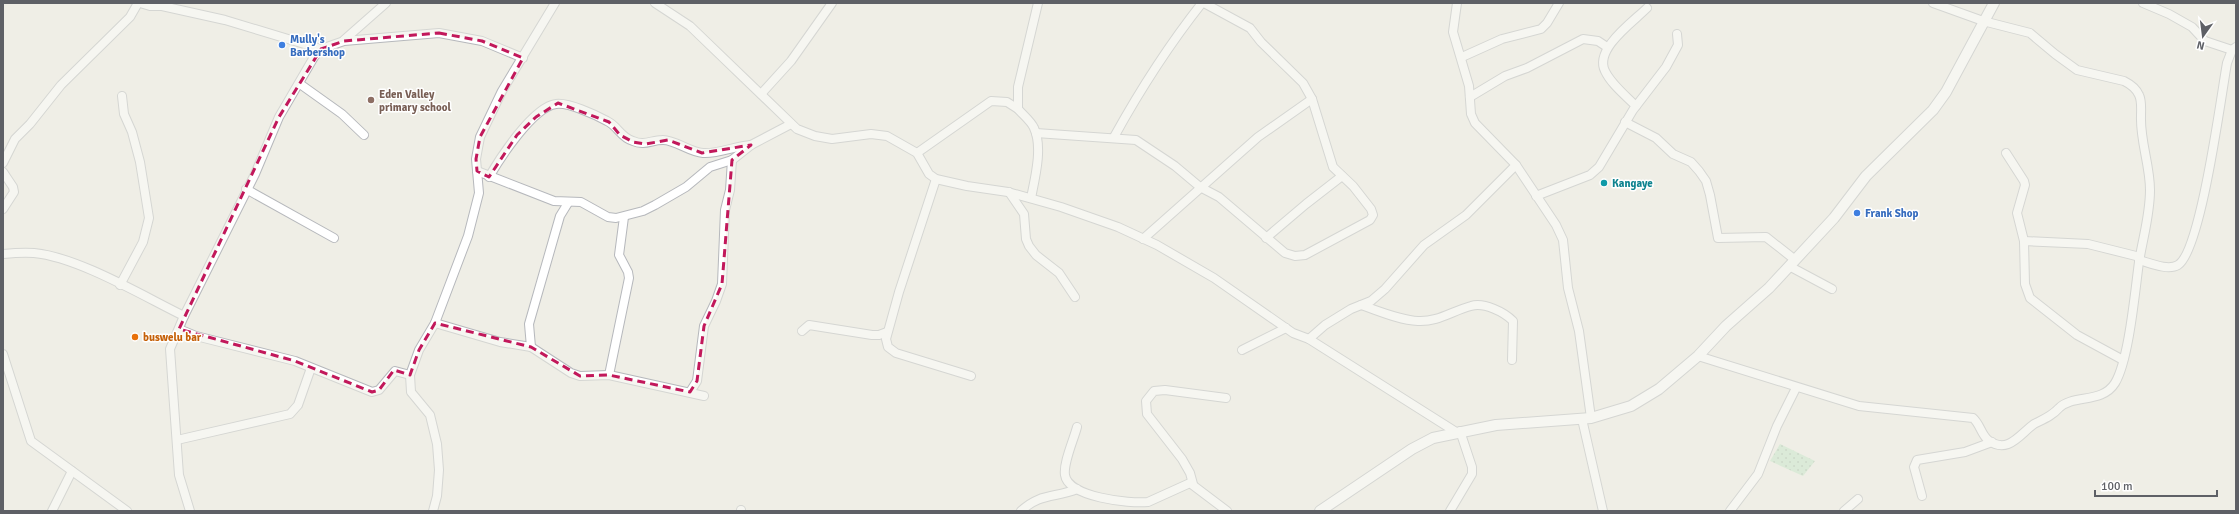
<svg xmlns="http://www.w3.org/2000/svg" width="2239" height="514" viewBox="0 0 2239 514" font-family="Signika,sans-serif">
  <defs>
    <pattern id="garden-dots" width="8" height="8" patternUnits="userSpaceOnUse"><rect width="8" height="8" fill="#c4e5c8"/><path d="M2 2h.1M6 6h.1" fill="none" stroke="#a2bda6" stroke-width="1.8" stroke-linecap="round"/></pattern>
  </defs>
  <rect width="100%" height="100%" fill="#efeee6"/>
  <polygon fill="url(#garden-dots)" points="1780,444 1815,461 1803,476 1770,461"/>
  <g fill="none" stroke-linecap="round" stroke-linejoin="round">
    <g stroke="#b6b8bc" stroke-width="10">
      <g id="minor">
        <polyline points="140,3 150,6 162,6 225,20 321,49"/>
        <polyline points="655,3 690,26 797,129 815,136 832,139 871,134 887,136 917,153 929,174 936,179 967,186 1008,192 1061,207 1118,227 1157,245 1214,278 1293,333 1309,339 1456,432"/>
        <polyline points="1457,3 1453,32 1469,86 1471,114 1475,123 1516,165 1556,225 1563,240 1568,288 1579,331 1591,418"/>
        <polyline points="2143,3 2169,14 2192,27 2205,41 2232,50"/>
        <polyline points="344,40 386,3"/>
        <polyline points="1462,57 1502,39 1541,29 1547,23 1559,3"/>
        <polyline points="300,84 342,114 364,135"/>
        <polyline points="761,94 791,61 832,3"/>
        <polyline points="1470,97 1505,76 1527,68 1583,39 1598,41 1607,47"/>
        <path d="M1636,106C1626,96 1611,84 1605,71C1594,49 1633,22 1647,8"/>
        <polyline points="1625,122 1656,138 1673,154 1691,162 1699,171 1706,181 1710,195 1718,238 1766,237 1794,259"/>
        <polyline points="1036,133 1136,140 1175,166 1200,187 1219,197 1285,253 1295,256 1305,255 1370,220 1373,215 1371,209 1353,186 1333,167 1312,99 1303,83 1261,42 1250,28 1204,3"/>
        <path d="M1114,137C1140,90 1168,46 1202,3"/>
        <polyline points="917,153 991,101 1007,102 1018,109"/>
        <polyline points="2006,153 2024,181 2025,185 2017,213 2024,241 2025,284 2030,298 2077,335 2123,360"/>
        <polyline points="3,163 15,139 30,124 61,85 130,17 138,3"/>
        <polyline points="477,171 554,201 581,202 608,217 616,218 643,211 655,205 686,187 710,167 732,160 751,145 791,124"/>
        <polyline points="3,172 13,187 14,192 3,209"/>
        <path d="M489,177C500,158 533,107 556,104C568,102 596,115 607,121C618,126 620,137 633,141C644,146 652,140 662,140C674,139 689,152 703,153C719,154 735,146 751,145"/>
        <polyline points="936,179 899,292 886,339 888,347 896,353 971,376"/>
        <polyline points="246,189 334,238"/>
        <polyline points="1009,192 1024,214 1026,239 1029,246 1036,255 1059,273 1075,297"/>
        <polyline points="1536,196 1590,175 1599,167 1633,110 1666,67 1678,45 1677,34"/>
        <path d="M1031,198C1035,178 1043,147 1034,128C1031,121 1023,115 1018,109V87L1038,3"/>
        <polyline points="1266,238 1306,204 1342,176"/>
        <polyline points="1143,239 1258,137 1312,99"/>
        <polyline points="2024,241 2088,244 2140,257"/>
        <path d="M3,254C13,253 24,252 34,253C78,257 143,296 184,316"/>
        <path d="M2139,260C2150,263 2168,271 2178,265C2201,251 2221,96 2227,63L2232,50L2236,47"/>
        <polyline points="1789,266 1832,289"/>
        <polyline points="120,285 143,242 149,218 140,162 132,132 124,114 122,96"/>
        <path d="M1361,305C1379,311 1399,320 1418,321C1438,322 1452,311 1471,306C1484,302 1504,312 1513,321L1512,360"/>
        <polyline points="435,323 500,342 531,347 571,373 580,376 609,375 704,396"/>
        <polyline points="179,329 196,336 295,361 372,392 379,390 395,371 410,375"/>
        <polyline points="802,331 809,325 872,335 879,335 887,332"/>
        <polyline points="1309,339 1325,325 1351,309 1371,301 1385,289 1424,245 1466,215 1516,165"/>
        <polyline points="531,347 529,324 560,216 568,203"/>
        <polyline points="1242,350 1286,328"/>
        <polyline points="3,354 31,441 127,511"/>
        <path d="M1698,356L1859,406L1973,418C1980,424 1981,434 1988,440C2008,455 2020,434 2034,424C2044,419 2052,416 2059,408C2073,394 2102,404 2115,383C2129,360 2135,291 2139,262C2143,237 2150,215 2150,190C2150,165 2140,141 2141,116C2141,109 2142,101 2139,95C2136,88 2130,84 2124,81L2077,70L2055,54L2030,33L1983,21L1933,3"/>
        <polyline points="609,375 629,278 628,272 619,255 624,217"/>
        <polyline points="690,392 697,381 704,326 716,301 722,284 725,210 730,190 732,160"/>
        <polyline points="1582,419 1603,511"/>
        <path d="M1077,427C1074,439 1063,463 1065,475C1068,497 1129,504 1148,502L1190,483L1227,511"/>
        <polyline points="177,440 290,414 298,405 311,368"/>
        <polyline points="1193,484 1190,473 1182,459 1147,414 1146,401 1154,391 1165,390 1226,398"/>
        <polyline points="1922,496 1914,467 1917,460 1965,452 1992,442"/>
        <polyline points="741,510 741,511"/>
        <polyline points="52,511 72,471"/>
        <polyline points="190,511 179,475 170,349 184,316 255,174 279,117 314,57 321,49 344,41 439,33 482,41 523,58"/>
        <polyline points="433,511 437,496 439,470 437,444 430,415 411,392 410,375 419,350 435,323 468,236 479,193 476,159 480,137 502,91 555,3"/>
        <path d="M1021,511C1040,493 1055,498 1077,489"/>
        <polyline points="1450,511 1472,474 1472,467 1460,431"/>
        <polyline points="1730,511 1758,474 1777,426 1796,388"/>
        <polyline points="1844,511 1858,499"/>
      </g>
    </g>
    <g stroke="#b6b8bc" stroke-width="12">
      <polyline id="tertiary" points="1320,511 1412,449 1433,438 1496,425 1591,418 1631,406 1659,389 1698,356 1726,326 1769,288 1834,218 1866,176 1933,110 1946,92 1994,3"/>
    </g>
    <use href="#minor" stroke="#fff" stroke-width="8"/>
    <use href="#tertiary" stroke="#fff" stroke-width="10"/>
  </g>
  <path d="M0 0H2239V514H0ZM439,33L482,41L523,58L480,137L476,159L477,171L489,177L517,135L536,117L558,103L609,122L620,135L633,142L646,144L668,140L702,153L751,145L732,160L722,284L704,326L697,381L690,392L609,375L580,376L531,347L435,323L419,350L410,375L394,370L379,390L372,392L295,361L179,329L279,117L321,49L344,41Z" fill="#efeee6" fill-opacity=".55" fill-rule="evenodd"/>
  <path fill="none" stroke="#c2185b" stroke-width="3" stroke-dasharray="8 5" stroke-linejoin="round" d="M439,33L482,41L523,58L480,137L476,159L477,171L489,177L517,135L536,117L558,103L609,122L620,135L633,142L646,144L668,140L702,153L751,145L732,160L722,284L704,326L697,381L690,392L609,375L580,376L531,347L435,323L419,350L410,375L394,370L379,390L372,392L295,361L179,329L279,117L321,49L344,41Z"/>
  <g fill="#3f7fe0" stroke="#fff" stroke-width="1.5">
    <circle cx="282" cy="45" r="4"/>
    <circle cx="1857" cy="213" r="4"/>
  </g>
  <circle fill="#8d6e63" stroke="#fff" stroke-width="1.5" cx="371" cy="100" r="4"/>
  <circle fill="#0f9aa8" stroke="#fff" stroke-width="1.5" cx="1604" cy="183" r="4"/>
  <circle fill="#e8710a" stroke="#fff" stroke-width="1.5" cx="135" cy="337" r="4"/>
  <g text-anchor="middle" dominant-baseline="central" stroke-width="3" stroke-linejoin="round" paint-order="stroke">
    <g font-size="11" font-weight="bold" fill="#366cbe" stroke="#fff" text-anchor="start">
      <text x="290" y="39">Mully's<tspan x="290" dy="13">Barbershop</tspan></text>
      <text x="1865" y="213">Frank Shop</text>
    </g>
    <g font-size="11" font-weight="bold" fill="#785e54" stroke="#fff" text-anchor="start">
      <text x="379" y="94">Eden Valley<tspan x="379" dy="13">primary school</tspan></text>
    </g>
    <g font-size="11" font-weight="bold" fill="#0d838f" stroke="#fff" text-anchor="start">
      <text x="1612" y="183">Kangaye</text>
    </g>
    <g font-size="11" font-weight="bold" fill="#c56008" stroke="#fff" text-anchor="start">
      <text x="143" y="337">buswelu bar</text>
    </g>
  </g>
  <rect width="2239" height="514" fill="none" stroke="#5e6066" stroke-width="8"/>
  <g transform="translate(2203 36) rotate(194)" stroke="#ffffff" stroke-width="3" paint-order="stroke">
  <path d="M0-3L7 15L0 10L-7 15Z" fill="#5e6066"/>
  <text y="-6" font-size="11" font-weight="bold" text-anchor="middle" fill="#5e6066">N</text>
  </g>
  <path d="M2095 490v6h122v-6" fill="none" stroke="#5e6066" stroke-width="2"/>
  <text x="2101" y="490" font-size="12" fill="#5e6066" stroke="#ffffff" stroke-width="3" paint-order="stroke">100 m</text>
</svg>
